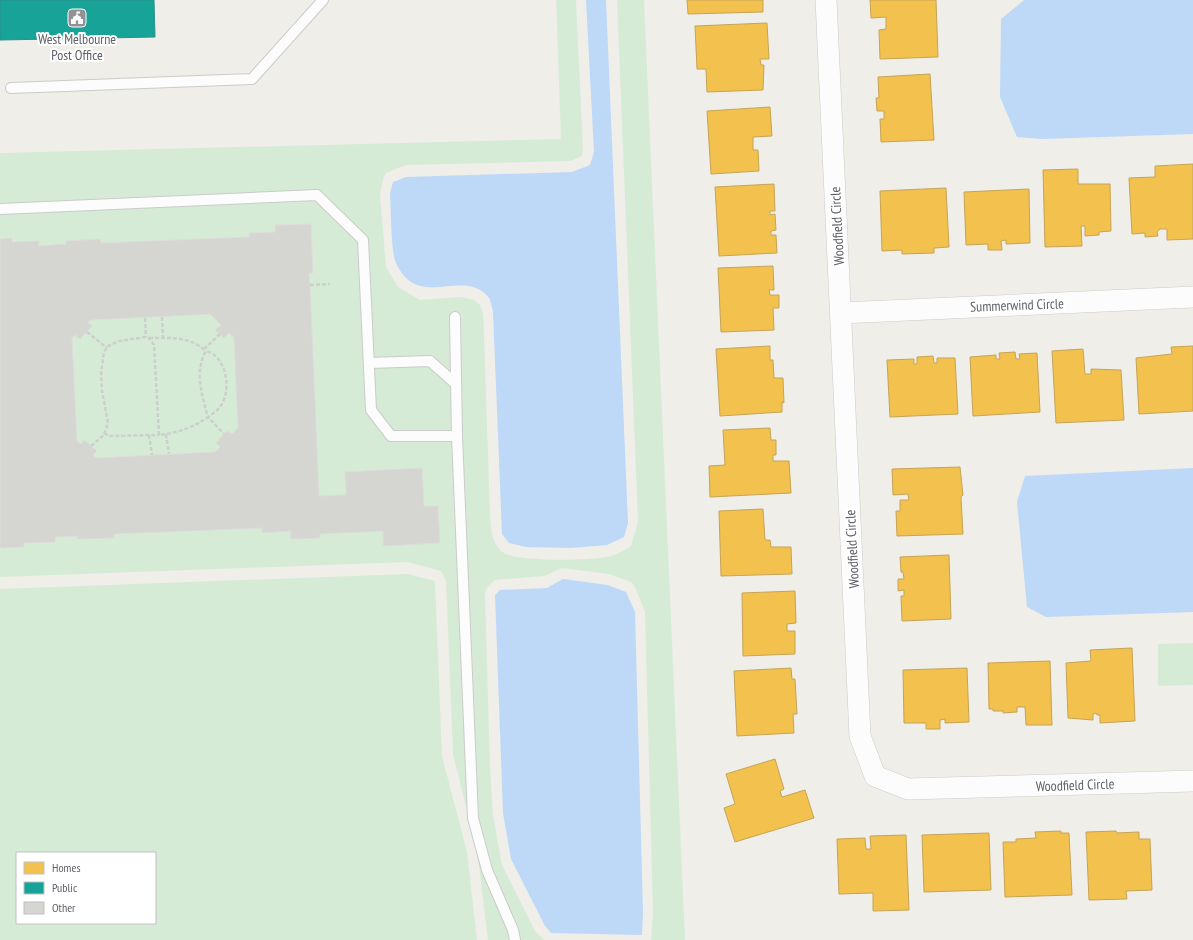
<svg xmlns="http://www.w3.org/2000/svg" width="1193" height="940" viewBox="0 0 1193 940" font-family="'PT Sans Narrow',sans-serif">
  <rect width="100%" height="100%" fill="#efeee9"/>
  <g fill="#d6ebd6" fill-rule="evenodd">
    <path d="M556,0H576L583,150L582,156L570,161L406,165L386,173L383,179L380,194L386,267L398,287L420,300L461,297L474,300L480,305L483,314L484,336L490,514C491,527 491,545 504,553C519,562 594,561 611,556C618,554 625,550 631,546L638,522L617,0H644L685,940H651L653,912L645,612L635,587L631,582L609,574L562,568L544,576L495,580L486,589L485,595L490,766L493,815L502,865L535,931L544,940H488L477,850L453,754L446,581L441,571L407,562L0,577V153L561,139ZM214,303L244,334L243,443L204,465L85,462L66,441L70,325L87,309Z"/>
    <polygon points="210,314 221,325 216,330 229,333 234,337 238,428 232,434 228,431 216,443 220,447 215,452 96,458 93,455 97,451 84,440 81,444 77,441 72,338 75,335 80,339 92,326 88,322 91,320"/>
    <path d="M407,574L435,581L442,756L467,852L477,940H0V589ZM17,853H155V923H17Z"/>
    <polygon points="1193,643 1193,685 1158,686 1158,644"/>
  </g>
  <g fill="#bed8f8">
    <path d="M586,0H606L628,523L624,537L607,545L570,548L526,547L509,543L502,534L493,312C492,308 491,301 489,298C464,266 418,312 396,263C391,253 391,207 390,193L393,182L406,177L572,172L590,165L594,152Z"/>
    <polygon points="1024,0 1193,0 1193,134 1042,139 1017,137 1000,97 1001,19"/>
    <polygon points="1193,468 1193,612 1046,617 1027,607 1017,502 1025,476"/>
    <polygon points="563,579 608,585 626,592 635,612 643,912 642,935 551,933 545,926 511,859 503,813 495,595 500,590 547,588"/>
  </g>
  <g fill="#f2c14e" stroke="#c6a456">
    <polygon points="687,0 763,0 763,12 688,14"/>
    <polygon points="870,0 936,0 938,57 880,59 879,30 886,29 886,17 871,18"/>
    <polygon points="767,23 769,59 760,59 761,65 764,65 763,90 707,92 706,69 697,69 695,26"/>
    <polygon points="930,74 934,140 881,142 880,119 884,119 884,111 877,111 876,98 879,98 878,77"/>
    <polygon points="770,107 772,136 753,137 753,150 758,150 759,171 711,174 707,111"/>
    <polygon points="1193,164 1193,239 1167,240 1167,229 1160,229 1157,232 1158,236 1145,237 1145,233 1132,234 1129,178 1155,177 1155,166"/>
    <polygon points="1078,169 1078,184 1110,184 1111,231 1099,232 1099,235 1085,236 1085,226 1081,226 1082,246 1045,247 1043,170"/>
    <polygon points="774,184 775,211 770,211 770,215 775,214 776,230 771,231 771,235 776,235 777,253 719,256 715,187"/>
    <polygon points="946,188 949,247 934,248 934,253 902,254 902,250 882,251 880,191"/>
    <polygon points="1029,189 1030,243 1006,244 1006,240 1001,241 1002,250 988,250 988,244 966,245 964,192"/>
    <polygon points="773,266 774,290 769,290 770,295 779,295 779,308 773,308 774,330 721,332 718,268"/>
    <polygon points="770,346 770,360 773,360 774,378 783,378 784,403 782,402 782,412 720,416 716,349"/>
    <polygon points="1193,346 1193,411 1139,414 1136,358 1172,354 1171,347"/>
    <polygon points="1083,349 1085,374 1091,374 1091,369 1121,370 1124,420 1056,423 1052,351"/>
    <polygon points="1015,352 1016,359 1020,359 1019,354 1037,353 1040,412 973,416 970,357 996,355 996,359 1000,359 999,353"/>
    <polygon points="933,356 934,363 937,363 937,358 955,358 958,414 890,417 887,360 914,359 914,364 917,364 917,357"/>
    <polygon points="770,428 771,440 776,440 776,455 773,455 773,461 789,461 791,493 710,497 709,466 725,465 723,430"/>
    <polygon points="960,467 963,495 961,497 963,534 897,536 896,511 900,511 900,500 909,500 908,494 893,495 892,469"/>
    <polygon points="763,509 765,540 770,540 771,547 791,547 792,574 721,576 719,511"/>
    <polygon points="949,555 951,619 902,621 901,596 904,596 904,590 898,591 898,579 904,579 903,572 901,572 900,557"/>
    <polygon points="795,591 796,623 787,624 787,631 795,631 795,654 743,656 742,593"/>
    <polygon points="1132,648 1135,721 1100,723 1100,715 1097,715 1096,713 1093,714 1093,720 1068,718 1066,663 1091,661 1090,650"/>
    <polygon points="1050,661 1052,725 1026,725 1025,707 1017,707 1017,712 1003,713 1003,711 993,711 993,709 989,709 988,663"/>
    <polygon points="791,668 792,679 795,679 797,714 793,714 794,733 737,736 734,671"/>
    <polygon points="967,668 969,722 945,723 945,719 940,720 940,729 926,729 926,723 904,723 903,670"/>
    <polygon points="775,759 784,789 780,791 782,797 805,790 814,818 735,842 724,808 735,804 726,774"/>
    <polygon points="1061,831 1061,833 1069,833 1072,895 1005,897 1003,842 1016,842 1016,839 1036,838 1035,832"/>
    <polygon points="1116,831 1117,833 1139,832 1139,839 1150,839 1152,890 1126,891 1127,899 1089,900 1086,832"/>
    <polygon points="989,833 991,890 924,892 922,835"/>
    <polygon points="906,835 909,910 873,911 873,893 839,894 837,839 865,838 866,849 871,849 870,836"/>
  </g>
  <polygon fill="#17a398" stroke="#2c8f8a" points="0,0 154,0 155,37 0,40"/>
  <path fill="#d5d5d2" stroke="#deddd8" fill-rule="evenodd" d="M311,224L313,273H309L310,285L319,496L346,495L345,472L422,468L424,506H438L440,543L383,546V531L320,534V538L291,539L290,531L262,533V528L114,534V538L77,539V536L55,537V542L24,543V547L0,548V239L12,238V242L39,241V246L66,244V241L100,239L101,243L249,237V233L275,232V225ZM210,314L221,325L215,330L224,338L229,333L234,337L238,428L232,434L228,431L224,434L216,443L220,447L215,452L96,458L93,455L97,451L84,440L81,444L77,441L72,338L75,335L80,339L92,326L88,322L91,320Z"/>
  <g fill="none" stroke-linecap="round" stroke-linejoin="round">
    <g stroke="#cbcbca" stroke-width="12">
      <g id="lane">
        <polyline points="11,88 252,79 323,0"/>
        <polyline points="0,209 317,195 363,240 371,410 391,436 457,436 473,818 487,870 513,930 515,940"/>
        <polyline points="455,317 457,436"/>
        <polyline points="369,363 430,361 456,384"/>
      </g>
    </g>
    <g stroke="#cbcbca" stroke-width="22">
      <g id="street">
        <polyline points="826,0 860,736 875,776 908,789 1193,781"/>
        <polyline points="841,313 1193,297"/>
      </g>
    </g>
    <g stroke="#ccd0cd" stroke-width="2.5" stroke-dasharray="4 2" stroke-linecap="butt">
      <polyline points="310,285 330,284"/>
      <polyline points="162,317 163,338"/>
      <polyline points="145,318 146,337"/>
      <polyline points="87,332 107,348"/>
      <path d="M149,338C171,338 189,336 206,351"/>
      <polyline points="204,349 220,334"/>
      <polyline points="104,433 110,436 159,435"/>
      <polyline points="166,434 169,454"/>
      <polyline points="149,435 152,455"/>
      <path d="M91,446L104,435L108,423L102,391L101,373L104,352L108,346L119,341L146,337L149,338L154,345L159,435C176,433 193,428 208,417C202,395 194,372 206,351C227,356 232,391 220,407C217,411 212,414 208,417L224,434"/>
    </g>
    <use href="#lane" stroke="#fdfcfc" stroke-width="10"/>
    <use href="#street" stroke="#fdfcfc" stroke-width="21"/>
  </g>
  <defs>
    <g id="civic-square" transform="scale(1)"><rect x="-9" y="-9" width="18" height="18" rx="4" fill="#919295" stroke="#fff"/><path d="M-.6-6.5H3V-4.5H.6V-3L4-1V1h2V6H-6V1h2V-1L-.6-3ZM-1.2 2.5V6h2.4V2.5Z" fill="#fff"/></g>
  </defs>
  <g fill-rule="evenodd">
    <use href="#civic-square" x="77" y="18"/>
  </g>
  <g text-anchor="middle" dominant-baseline="central" stroke-width="4" stroke-linejoin="round" paint-order="stroke">
    <g font-size="14" fill="#5e6168" stroke="#fff">
      <text x="77" y="39">West Melbourne<tspan x="77" dy="16">Post Office</tspan></text>
    </g>
    <g font-size="14" fill="#5e6168" stroke="#fff">
      <text transform="translate(837 226) rotate(-93)">Woodfield Circle</text>
      <text transform="translate(1017 305) rotate(-2)">Summerwind Circle</text>
      <text transform="translate(852 549) rotate(-93)">Woodfield Circle</text>
      <text transform="translate(1075 785) rotate(-2)">Woodfield Circle</text>
    </g>
  </g>
  <rect x="16" y="852" width="140" height="72" fill="#ffffff" stroke="#bfc0c3"/>
  <rect x="24" y="862" width="20" height="12" fill="#f2c14e" stroke="#bfc0c3"/>
  <text x="52" y="872" font-size="12" fill="#5e6168">Homes</text>
  <rect x="24" y="882" width="20" height="12" fill="#17a398" stroke="#bfc0c3"/>
  <text x="52" y="892" font-size="12" fill="#5e6168">Public</text>
  <rect x="24" y="902" width="20" height="12" fill="#d5d5d2" stroke="#bfc0c3"/>
  <text x="52" y="912" font-size="12" fill="#5e6168">Other</text>
</svg>
